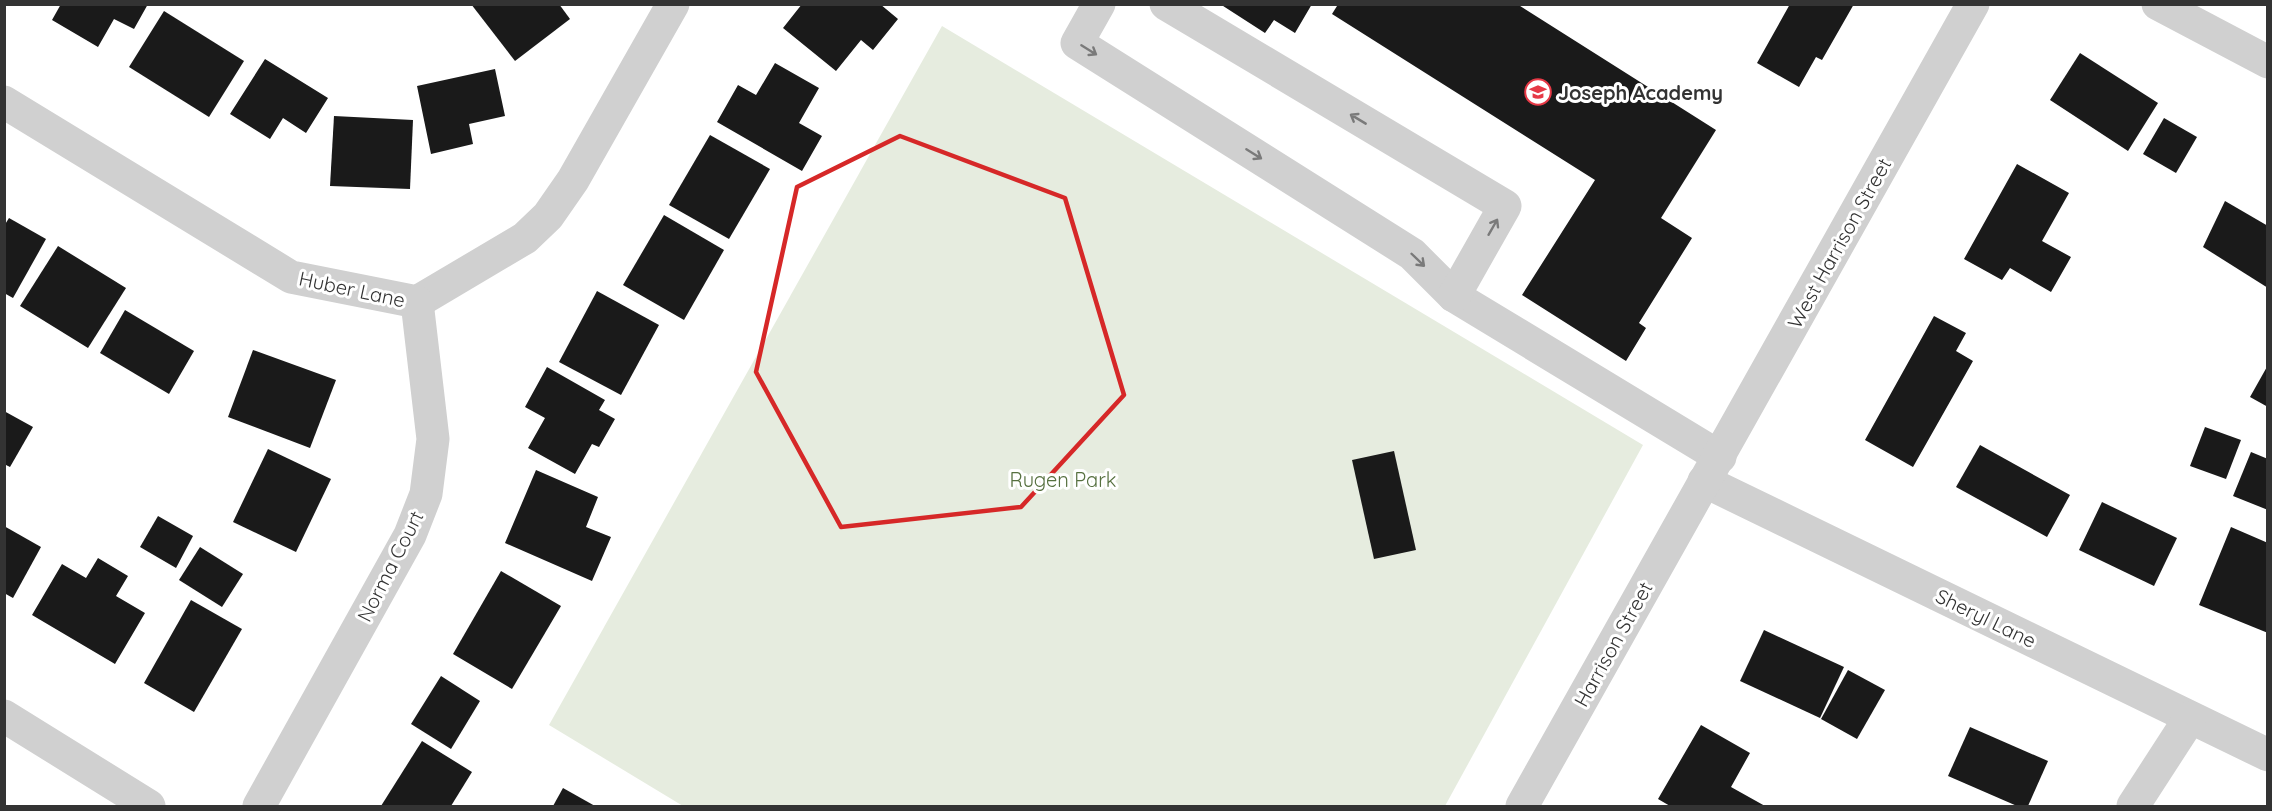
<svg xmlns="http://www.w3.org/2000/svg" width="2272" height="811" viewBox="0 0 2272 811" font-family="Quicksand,sans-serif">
  <rect width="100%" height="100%" fill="#fff"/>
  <polygon fill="#e6ecdf" points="942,26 1643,445 1445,806 683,806 549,725"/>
  <g fill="#1a1a1a">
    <polygon points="61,4 148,4 134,29 114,19 98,47 52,20"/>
    <polygon points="471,4 559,4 570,19 515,61"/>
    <polygon points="802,4 880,4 898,19 873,50 861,40 836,71 783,28"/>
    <polygon points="1220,4 1312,4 1295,33 1274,20 1265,33"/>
    <polygon points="1334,4 1517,4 1716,130 1661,218 1692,238 1639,323 1646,328 1626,361 1522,295 1595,180 1332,14 1337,6"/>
    <polygon points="1790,4 1854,4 1822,60 1816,57 1799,87 1757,63"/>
    <polygon points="164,11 244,61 209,117 129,67"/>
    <polygon points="2080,53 2158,103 2128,151 2050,100"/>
    <polygon points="265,59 328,98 306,133 283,118 270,139 230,114"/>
    <polygon points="775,63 819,88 799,123 822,136 802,171 717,122 738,85 756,95"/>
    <polygon points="495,69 505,116 469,124 473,144 431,154 417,86"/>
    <polygon points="334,116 413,120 410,189 330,186"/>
    <polygon points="2164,118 2197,137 2176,173 2143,154"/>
    <polygon points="710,135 770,169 729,239 669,205"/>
    <polygon points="2017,164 2069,193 2042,241 2071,257 2051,292 2010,268 2002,280 1964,259"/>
    <polygon points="2225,201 2268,226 2268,288 2203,247"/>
    <polygon points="664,215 724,250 684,320 623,285"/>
    <polygon points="9,218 46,239 13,298 4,293 4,226"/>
    <polygon points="58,246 126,288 88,348 20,306"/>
    <polygon points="597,291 659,325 621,395 559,362"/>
    <polygon points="125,310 194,351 169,394 100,353"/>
    <polygon points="1934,316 1966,333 1956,351 1973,361 1913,467 1865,440"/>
    <polygon points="253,350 336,380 310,448 228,417"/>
    <polygon points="2268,365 2268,407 2250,397"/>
    <polygon points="547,367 605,400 599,410 615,419 599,447 592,444 575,474 528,448 545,418 525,407"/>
    <polygon points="4,411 33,427 10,467 4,464"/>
    <polygon points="2205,427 2241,440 2226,479 2190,466"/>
    <polygon points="1980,445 2070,495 2047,537 1956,487"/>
    <polygon points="268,449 331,479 296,552 233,522"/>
    <polygon points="1394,451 1416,550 1374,559 1352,460"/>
    <polygon points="2251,452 2268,459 2268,510 2233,496"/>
    <polygon points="536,470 598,497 586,527 611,537 592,581 505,543"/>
    <polygon points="2102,502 2177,538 2154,586 2079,550"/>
    <polygon points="158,516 193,536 176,568 140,547"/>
    <polygon points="4,526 41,547 13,598 4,593"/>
    <polygon points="2231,527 2268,543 2268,633 2199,605"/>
    <polygon points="200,547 243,574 222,607 179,580"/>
    <polygon points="98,558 128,576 116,596 145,613 115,664 32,615 62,564 86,578"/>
    <polygon points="501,571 561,606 512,689 453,654"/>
    <polygon points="191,600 242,629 194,712 144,683"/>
    <polygon points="1764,630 1844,667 1820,718 1740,681"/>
    <polygon points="1848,670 1885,690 1857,739 1821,719"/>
    <polygon points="441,676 480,701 451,749 411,724"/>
    <polygon points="1701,725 1750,753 1731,787 1765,806 1670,806 1658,799"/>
    <polygon points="1970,727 2048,761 2028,806 2017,806 1948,776"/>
    <polygon points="422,741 472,772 451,806 381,806"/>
    <polygon points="563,788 595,806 553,806"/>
  </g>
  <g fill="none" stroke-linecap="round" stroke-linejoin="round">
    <g stroke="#d0d0d0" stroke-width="33">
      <polyline points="1099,4 1077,43 1412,254 1454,296 1720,457"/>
      <polyline points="1166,4 1505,206 1454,296"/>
      <polyline points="2158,4 2268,62"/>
      <polyline points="4,102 291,277 417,302 525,238 548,216 573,180 673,4"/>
      <polyline points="1704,481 2268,755"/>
      <polyline points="4,716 149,806"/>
      <polyline points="259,806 410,535 426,494 433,439 417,302"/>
      <polyline points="1522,806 1973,4"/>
      <polyline points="2133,806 2190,718"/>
    </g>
  </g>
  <defs><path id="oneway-shaft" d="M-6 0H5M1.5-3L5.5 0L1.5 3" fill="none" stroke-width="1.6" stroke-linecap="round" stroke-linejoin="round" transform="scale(1.5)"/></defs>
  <g stroke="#7a7a7a">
    <use href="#oneway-shaft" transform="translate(1089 50) rotate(32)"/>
    <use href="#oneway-shaft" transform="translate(1358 119) rotate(-149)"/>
    <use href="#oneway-shaft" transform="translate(1254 154) rotate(32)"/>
    <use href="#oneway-shaft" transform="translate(1493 227) rotate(-60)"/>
    <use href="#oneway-shaft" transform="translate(1418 260) rotate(44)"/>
  </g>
  <path fill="none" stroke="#d62828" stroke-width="4.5" stroke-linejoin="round" d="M900,136L1065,198L1124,395L1021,507L841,527L756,372L797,187Z"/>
  <defs>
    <g id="school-ring" transform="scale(1.35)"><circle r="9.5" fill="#fff" stroke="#e63946" stroke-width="1.5"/><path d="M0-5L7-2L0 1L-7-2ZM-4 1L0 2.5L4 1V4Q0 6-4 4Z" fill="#e63946"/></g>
  </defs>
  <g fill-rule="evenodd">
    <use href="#school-ring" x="1538" y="92"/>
  </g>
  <g text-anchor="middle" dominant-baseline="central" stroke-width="6" stroke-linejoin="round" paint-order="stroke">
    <g font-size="20" font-weight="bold" fill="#333" stroke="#fff" text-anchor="start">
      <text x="1558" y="92">Joseph Academy</text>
    </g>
    <g font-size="20" fill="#333" stroke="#fff">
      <text transform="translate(1839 243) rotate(-61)">West Harrison Street</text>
      <text transform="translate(352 289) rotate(12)">Huber Lane</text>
      <text transform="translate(390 566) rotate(-63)">Norma Court</text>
      <text transform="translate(1986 618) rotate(26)">Sheryl Lane</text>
      <text transform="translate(1613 644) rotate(-61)">Harrison Street</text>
    </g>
    <g font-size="20" fill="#56703f" stroke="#fff">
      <text x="1063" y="479">Rugen Park</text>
    </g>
  </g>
  <rect width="2272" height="811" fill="none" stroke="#333333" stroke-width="12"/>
</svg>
